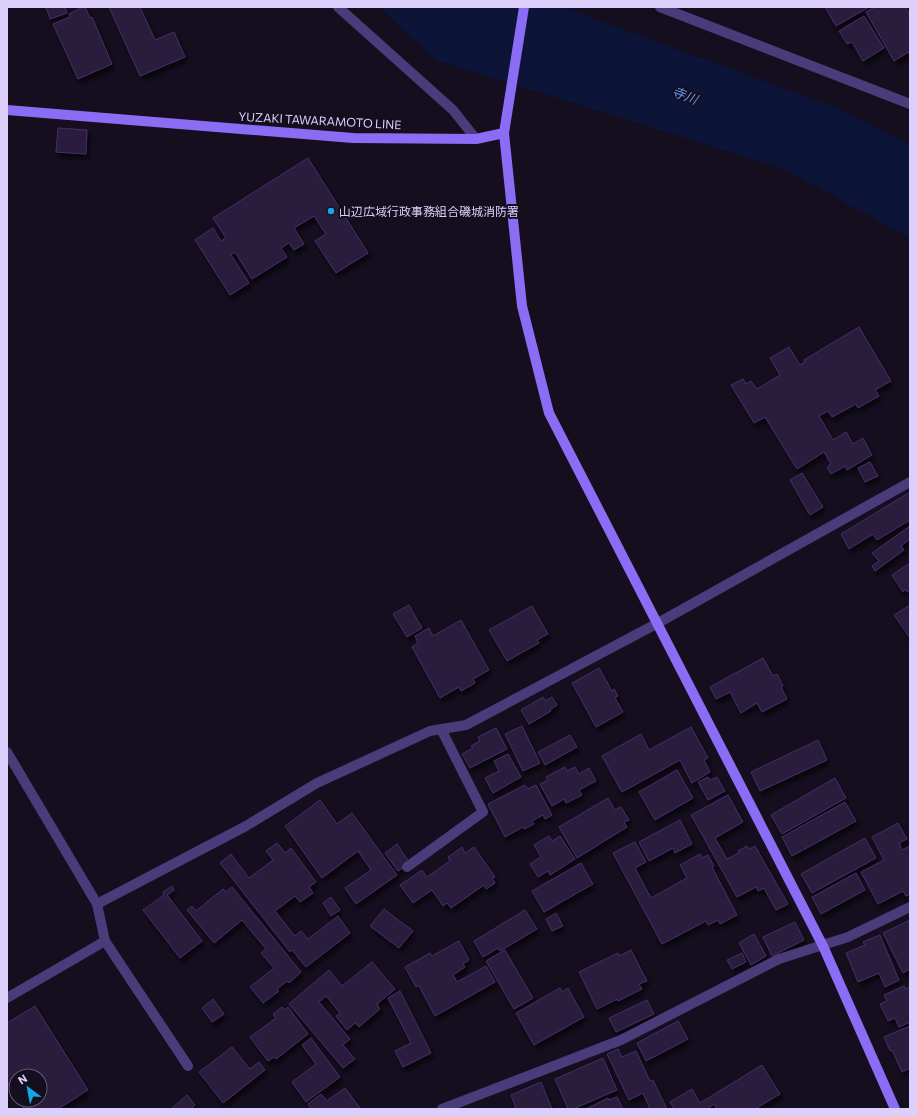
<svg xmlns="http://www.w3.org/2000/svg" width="917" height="1116" viewBox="0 0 917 1116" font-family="Commissioner,'Noto Sans JP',sans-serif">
  <defs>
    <filter id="shadow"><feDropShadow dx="2.5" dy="4.5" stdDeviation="2" flood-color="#0009"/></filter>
  </defs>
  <rect width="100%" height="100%" fill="#140e1e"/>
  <polygon fill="#0c1438" points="379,7 562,7 840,109 910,144 910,238 784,169 436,60"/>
  <g fill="#291b3e" stroke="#452f68" filter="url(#shadow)">
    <polygon points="46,7 68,7 65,8 67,13 50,19"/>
    <polygon points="83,7 85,7 90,18 92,17 112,64 78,79 53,24 70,17 69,14"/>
    <polygon points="109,7 140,7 155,40 174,32 185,57 140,76"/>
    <polygon points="825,7 869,7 836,26"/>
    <polygon points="875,7 905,7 910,15 910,55 909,52 894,61 866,12"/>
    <polygon points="864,16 884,48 863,61 852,42 847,44 839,31"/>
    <polygon points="58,128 87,130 86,154 56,152"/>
    <polygon points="308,158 368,253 336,273 315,241 326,234 314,216 294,228 304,244 294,250 289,243 281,248 287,257 252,279 235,252 231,255 249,283 230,295 195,240 213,228 221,241 226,238 213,218"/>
    <polygon points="859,327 891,381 875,390 879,396 858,408 856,404 832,417 828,411 819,416 833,440 846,432 853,444 863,438 872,455 847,470 845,466 831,474 827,467 831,464 824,452 797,469 765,417 754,423 731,385 743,379 746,384 751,381 757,389 780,375 770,358 789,347 800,365 805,362 804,360"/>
    <polygon points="870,462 878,476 865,482 858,468"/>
    <polygon points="802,473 823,507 810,515 790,480"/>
    <polygon points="910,492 910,520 877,540 873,534 849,549 841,534"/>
    <polygon points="910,526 910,539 901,546 904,550 875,571 872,566 879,561 872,553"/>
    <polygon points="910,563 910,590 907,592 906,589 903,592 892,575"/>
    <polygon points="409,605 422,628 407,637 393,614"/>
    <polygon points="910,605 910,638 894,615"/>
    <polygon points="532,606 548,634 537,640 539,643 507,661 489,630"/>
    <polygon points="461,620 489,670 473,679 475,683 461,691 459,687 440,698 412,647 418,643 415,636 429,628 433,636"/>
    <polygon points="763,658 773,676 777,674 783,686 781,687 787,699 762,712 757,703 741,713 730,692 716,699 710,687"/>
    <polygon points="599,668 612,691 614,689 618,696 615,698 623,712 596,727 572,683"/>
    <polygon points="543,697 545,701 552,697 557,705 550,710 551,711 529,724 521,710"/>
    <polygon points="522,726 540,763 523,771 505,734"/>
    <polygon points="691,727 708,758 704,760 710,772 692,783 680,760 622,792 602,756 641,734 649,750"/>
    <polygon points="496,728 507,749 470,768 462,754 473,748 471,746 480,741 478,737"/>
    <polygon points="570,735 577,747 545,765 538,752"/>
    <polygon points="818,740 827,760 760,791 751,772"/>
    <polygon points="508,754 521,777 493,793 485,778 499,771 494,761"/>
    <polygon points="565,767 567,771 575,767 579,774 589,768 596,781 579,790 582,795 566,803 564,799 552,806 540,784 548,780 546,777"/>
    <polygon points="677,770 693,798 655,820 639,792"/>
    <polygon points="708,777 710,780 717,777 725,791 708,800 698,782"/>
    <polygon points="835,778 846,798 782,834 771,815"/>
    <polygon points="525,785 528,789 536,785 552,815 545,819 543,815 532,821 534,824 524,829 523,827 505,837 488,804"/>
    <polygon points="728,795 743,822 715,838 727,859 739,853 738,851 747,846 749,849 755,846 788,904 776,910 764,888 758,891 756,887 737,897 691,815"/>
    <polygon points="608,798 615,810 621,807 629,820 624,822 627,827 577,858 559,827"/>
    <polygon points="320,800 337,824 352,813 397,875 356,904 345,888 371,870 358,851 322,878 285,826"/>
    <polygon points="845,802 856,821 792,856 782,837"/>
    <polygon points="680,820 692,844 675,853 673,848 649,861 639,842"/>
    <polygon points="898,823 907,839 899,843 902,850 910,846 910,894 906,896 903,891 878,904 861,872 884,860 872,837"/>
    <polygon points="549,836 552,841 560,836 575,859 550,875 548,871 538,877 530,864 541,857 534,845"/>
    <polygon points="865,838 876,858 812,893 801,874"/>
    <polygon points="635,842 646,862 635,868 651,898 687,878 680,865 700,854 702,858 708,855 714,866 712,867 737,915 720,924 718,920 708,925 706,921 662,944 613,853"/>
    <polygon points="277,843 285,853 291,848 316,882 309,887 313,893 300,902 295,896 275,911 295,936 301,931 308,939 338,916 350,933 306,967 292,950 290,952 220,863 231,854 249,878 273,860 266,851"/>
    <polygon points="397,844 410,863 398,871 385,853"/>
    <polygon points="462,847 465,853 474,847 495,877 492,878 495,883 486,889 484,885 451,908 447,903 443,906 432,890 413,903 400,885 422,870 427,877 450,861 448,857"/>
    <polygon points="581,863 593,884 544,912 532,891"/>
    <polygon points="856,873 865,890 821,914 812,897"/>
    <polygon points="172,886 174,890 167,895 202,941 180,958 143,910 164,895 163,892"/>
    <polygon points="232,887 301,972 289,983 287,981 277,989 279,991 263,1003 250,987 274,968 261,953 266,949 242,920 214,943 187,910 192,906 196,911 223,889 226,892"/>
    <polygon points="331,897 340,910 331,916 323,903"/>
    <polygon points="384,909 413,931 399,948 370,926"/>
    <polygon points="525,910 537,929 500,951 498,948 483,957 474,941"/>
    <polygon points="556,913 563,926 552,931 546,919"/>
    <polygon points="910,920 910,969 903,973 883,933"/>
    <polygon points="795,922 804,940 772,956 763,937"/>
    <polygon points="754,934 766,956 751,965 739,943"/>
    <polygon points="880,935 899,980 885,987 879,973 858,982 846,953 865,945 863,942"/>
    <polygon points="459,941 469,960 463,964 465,967 453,975 457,982 486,966 495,982 435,1016 419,986 416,987 405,967 430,953 432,956"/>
    <polygon points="505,950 533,998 514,1009 486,961"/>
    <polygon points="631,950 647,981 639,984 642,989 618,1001 617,999 597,1009 579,972 618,953 619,956"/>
    <polygon points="742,953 746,962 732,969 727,960"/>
    <polygon points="372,962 395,989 377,1004 380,1009 359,1027 355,1023 347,1030 336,1016 340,1013 326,996 319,1002 350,1039 343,1045 355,1059 343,1068 289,1004 329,970 342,986"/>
    <polygon points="904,986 905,989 910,987 910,1022 899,1027 895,1018 888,1021 880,1004 887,1001 884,995"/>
    <polygon points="560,988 562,992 568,988 584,1017 534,1045 516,1013"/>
    <polygon points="400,991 431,1053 403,1067 395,1051 411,1043 388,998"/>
    <polygon points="213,999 224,1014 212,1022 202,1008"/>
    <polygon points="647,1000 654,1014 616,1032 609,1018"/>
    <polygon points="35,1006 88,1090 58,1109 24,1109 18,1100 40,1100 40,1076 16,1076 16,1097 7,1082 7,1023"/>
    <polygon points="282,1007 285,1010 288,1007 308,1034 276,1059 274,1057 268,1061 250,1037 276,1018 273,1014"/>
    <polygon points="678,1021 688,1039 646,1061 637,1043"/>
    <polygon points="910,1026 910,1068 902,1072 892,1050 890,1051 884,1037"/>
    <polygon points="311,1038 340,1077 306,1102 292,1082 316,1064 302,1045"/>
    <polygon points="232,1047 250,1069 259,1062 265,1070 223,1103 199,1072"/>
    <polygon points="618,1049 622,1057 636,1051 650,1081 653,1080 667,1109 650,1109 643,1093 629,1100 607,1054"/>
    <polygon points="603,1058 617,1090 573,1109 568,1109 555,1079"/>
    <polygon points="762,1065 780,1094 755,1109 717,1109 714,1104 707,1109 674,1109 670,1102 692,1089 700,1103"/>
    <polygon points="541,1082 552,1109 512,1109 516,1108 511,1095"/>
    <polygon points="345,1088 361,1109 311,1109 308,1104 321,1094 327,1101"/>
    <polygon points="187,1095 195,1105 191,1109 171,1109"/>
    <polygon points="617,1097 623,1109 586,1109 608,1098 609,1100"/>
  </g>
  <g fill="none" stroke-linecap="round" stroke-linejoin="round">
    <g stroke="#4a3c7a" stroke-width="10">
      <polyline points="338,7 453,110 476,139"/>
      <polyline points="660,7 910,104"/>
      <polyline points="7,752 97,904"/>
      <polyline points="407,867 483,812 441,729"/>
      <polyline points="105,941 188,1066"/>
      <polyline points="7,998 105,941 97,904 246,826 317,783 430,731 466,725 658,623 910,482"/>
      <polyline points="442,1109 621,1040 779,959 848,937 910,907"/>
    </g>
    <g stroke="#8a6df4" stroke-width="10">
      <polyline points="524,7 504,133 522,306 549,413 823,946 895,1109"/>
      <polyline points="7,110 353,138 476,139 504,133"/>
    </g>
  </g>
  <circle fill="#12a8e4" stroke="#140e1e" stroke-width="1.5" cx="331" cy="211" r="4"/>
  <g text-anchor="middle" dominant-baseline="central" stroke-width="4" stroke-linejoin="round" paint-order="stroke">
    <g font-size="12" fill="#dccffb" stroke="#140e1e">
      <text transform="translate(320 120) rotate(3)">YUZAKI TAWARAMOTO LINE</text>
    </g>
    <g font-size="12" fill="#dccffb" stroke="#140e1e" text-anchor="start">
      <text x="339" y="211">山辺広域行政事務組合磯城消防署</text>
    </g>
    <g font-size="13" font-style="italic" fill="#6596f3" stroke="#140e1e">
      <text transform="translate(685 95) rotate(21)">寺川</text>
    </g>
  </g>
  <rect width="917" height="1116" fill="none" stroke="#dccffb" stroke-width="16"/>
  <g transform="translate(28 1088) rotate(328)"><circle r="19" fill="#140e1e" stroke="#645b76"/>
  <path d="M0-3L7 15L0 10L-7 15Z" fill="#12a8e4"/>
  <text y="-6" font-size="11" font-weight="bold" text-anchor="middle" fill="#dccffb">N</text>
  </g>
</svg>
